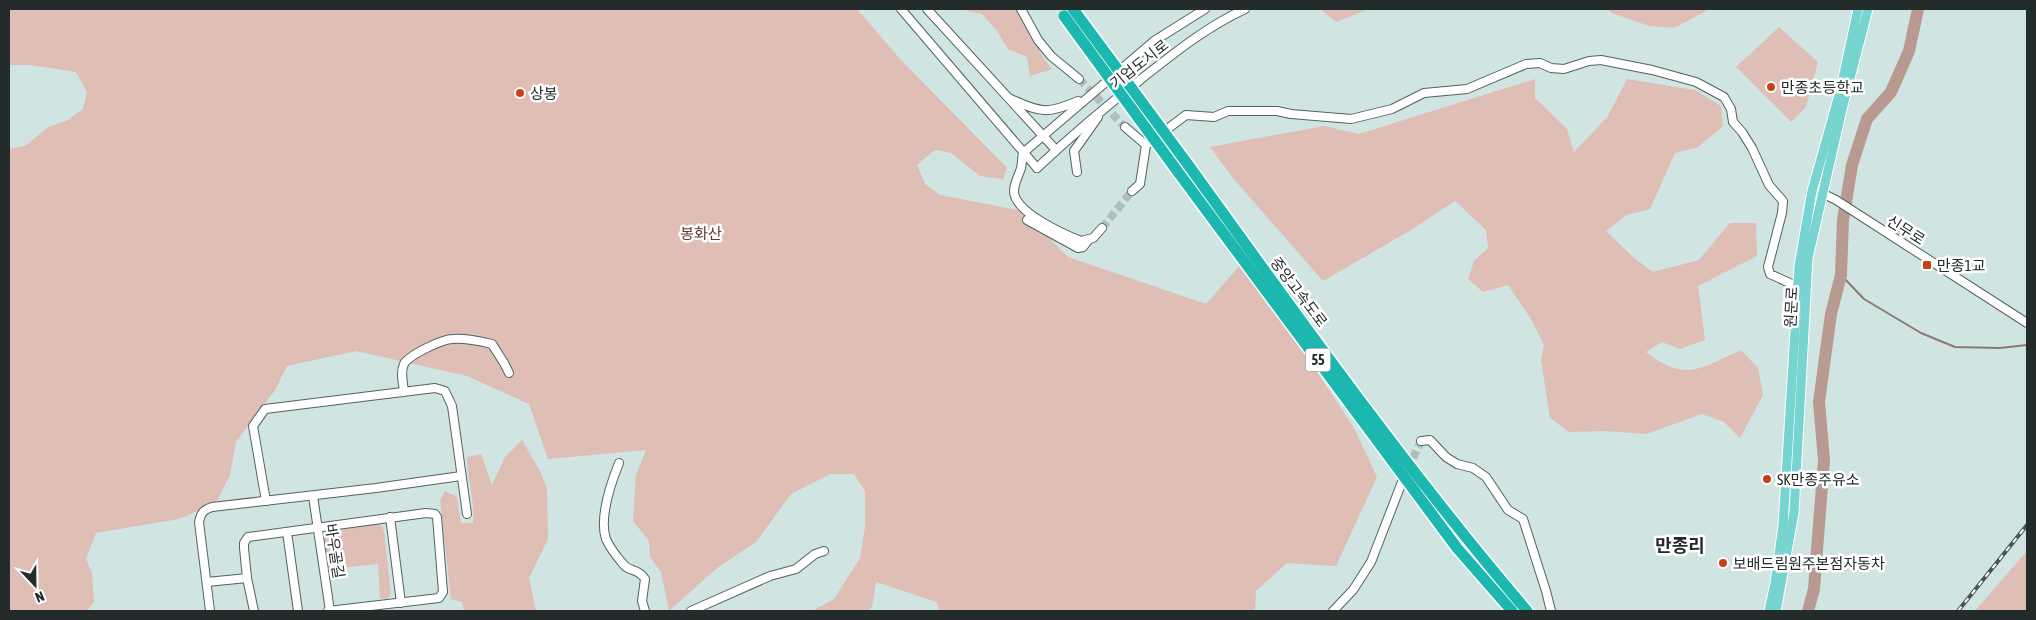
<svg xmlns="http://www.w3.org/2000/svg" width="2036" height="620" viewBox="0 0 2036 620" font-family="'Asap Condensed','Noto Sans KR',sans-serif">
  <rect width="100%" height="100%" fill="#d0e4e2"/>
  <g fill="#debeb5">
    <polygon points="9,9 857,9 901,60 1007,168 1003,179 980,176 951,153 935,150 917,165 925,184 940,195 1023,211 1068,257 1206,304 1242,263 1285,323 1354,428 1377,477 1336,566 1287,563 1256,591 1255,611 940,611 936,602 876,582 872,607 867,611 812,611 834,599 860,558 865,527 865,491 854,474 830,474 791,494 756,542 717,568 669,611 661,572 650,557 649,541 633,521 636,475 646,450 548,459 529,404 467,376 356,351 287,366 275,390 236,442 230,475 216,503 179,519 96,533 86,559 92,573 94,602 87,611 9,611 9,149 25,146 48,127 66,121 83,109 87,92 76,72 30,65 9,65"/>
    <path d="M967,9H1016L1022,17L1034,29C1035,46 1041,56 1052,69L1030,76L1027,57L1008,49L997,31L982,14L967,11Z"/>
    <polygon points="1320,9 1369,9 1336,22"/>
    <polygon points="1607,9 1710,9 1674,28 1649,26 1612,13"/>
    <polygon points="1779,27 1818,62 1806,107 1791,122 1736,67"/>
    <path d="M1535,79V98L1567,129L1574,152L1608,116L1627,79L1695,90L1721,106L1723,126L1698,147L1675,153L1650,209L1626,215L1606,231L1634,258L1653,272L1699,260L1730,223H1756L1757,256L1698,286L1705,340L1680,349L1662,342L1646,352C1685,383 1701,368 1741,350L1758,368L1763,395L1740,438L1724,422L1702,414L1646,434L1605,431L1569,432L1550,418L1541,360L1544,345L1531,319L1508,285L1483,292L1468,279L1474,261L1488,248L1486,230L1455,201L1411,230L1323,281L1233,178L1210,147L1324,126L1359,134Z"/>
    <path d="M522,440L540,471L547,489L548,539L529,578L536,611H464L462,602L451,599L440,500L445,491L457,497L461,523H473C475,501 467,479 467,457L481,454L492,485L505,457Z"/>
    <polygon points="376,523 382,526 384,531 391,594 387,599 380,598 378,564 328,569 324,538 330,532"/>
    <polygon points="2027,551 2027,611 1975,611"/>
  </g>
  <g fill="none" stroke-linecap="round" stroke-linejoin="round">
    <polyline stroke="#8c7972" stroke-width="2" points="1841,275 1864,299 1921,333 1955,347 2000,348 2027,345"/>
    <polyline stroke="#b99a91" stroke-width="12" points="1808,611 1814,589 1824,460 1819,402 1831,314 1841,275 1843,220 1852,165 1867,119 1891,92 1909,51 1918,9"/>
    <g stroke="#aebfbd" stroke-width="8" stroke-dasharray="8 4" stroke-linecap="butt">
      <polyline points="1079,79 1125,127"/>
      <polyline points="1102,228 1132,191"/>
      <polyline points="1408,469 1421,441"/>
    </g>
    <g stroke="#506361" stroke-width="10">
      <g id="minor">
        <polyline points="901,9 1037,168"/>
        <polyline points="927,9 1056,150"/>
        <polyline points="1021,9 1038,40 1051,56 1079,79"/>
        <path d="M1011,99C1041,113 1048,114 1078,101"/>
        <polyline points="1125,127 1146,145 1186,115 1214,117 1228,111 1277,111 1291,114 1351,119 1392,109 1424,93 1467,89 1526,64 1540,63 1551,68 1564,69 1589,61 1601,60 1652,70 1696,82 1724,97 1731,109 1733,122 1742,132 1752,148 1769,185 1783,201 1782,213 1768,267 1770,274 1796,286"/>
        <polyline points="1023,153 1154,41 1205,9"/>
        <path d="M1023,153C1022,158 1022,164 1021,168C1019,175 1014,183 1014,191C1014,212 1063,234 1081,241L1093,238L1102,228"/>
        <path d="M1037,168C1070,137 1104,108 1140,80C1173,54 1206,27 1245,9"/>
        <polyline points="1077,172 1074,151 1098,117"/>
        <polyline points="1132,191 1140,184 1146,145"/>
        <polyline points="1822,193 1836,200 2027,323"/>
        <polyline points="1027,220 1078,248 1083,247 1089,239"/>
        <path d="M404,391C403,383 400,372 404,364C409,355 442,339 453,339C466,338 479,341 492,344L504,363L509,373"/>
        <polyline points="1421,441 1430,440 1446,457 1457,464 1473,468 1486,477 1508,510 1523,519 1546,591 1551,611"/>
        <path d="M619,463C611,483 599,518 606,539C610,548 617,557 624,565C630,572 638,568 645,579L642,601L645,611"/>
        <polyline points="313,496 330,611"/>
        <polyline points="266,501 253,426 265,409 435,388 445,391 452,406 467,514"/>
        <polyline points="390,517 401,603"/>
        <polyline points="287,532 298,611"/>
        <polyline points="207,582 247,578"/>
        <path d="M210,611L199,522C201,513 203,510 212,507L376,488L461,476"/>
        <polyline points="254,611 247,578 244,548 244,543 248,537 426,513 435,514 437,517 443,592 439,598 328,611"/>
        <polyline points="691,611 770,576 796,569 815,554 824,551"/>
        <polyline points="1333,611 1353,590 1371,562 1402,482"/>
      </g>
    </g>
    <g stroke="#fff" stroke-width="11">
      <g id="major">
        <polyline points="1769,611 1775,583 1783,526 1799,266 1812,191 1841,88 1858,9"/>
        <polyline points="1776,611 1794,513 1808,258 1843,105 1868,9"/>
      </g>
    </g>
    <g stroke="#fff" stroke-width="14">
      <g id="highway">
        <path d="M1189,166C1298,317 1406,469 1527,611"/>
        <polyline points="1178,172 1457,548 1512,611"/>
      </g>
    </g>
    <use href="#minor" stroke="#fff" stroke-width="8"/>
    <use href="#major" stroke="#77d4d0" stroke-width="9"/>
    <use href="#highway" stroke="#1cb8b0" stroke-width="11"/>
    <g stroke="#495352" stroke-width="4">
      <polyline id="rail" points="1958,611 2027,525"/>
    </g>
    <use href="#rail" stroke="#fff" stroke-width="2" stroke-dasharray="5.5" stroke-linecap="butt"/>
    <g stroke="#fff" stroke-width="14" stroke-linecap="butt">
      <g id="highway-bridge">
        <polyline points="1073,9 1189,166"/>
        <polyline points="1064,16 1178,172"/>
      </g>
    </g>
    <use href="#highway-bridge" stroke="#1cb8b0" stroke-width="11"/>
  </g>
  <g fill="#c94018" stroke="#fff" stroke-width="2">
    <circle cx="1771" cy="87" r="5"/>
    <circle cx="520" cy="93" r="5"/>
    <rect x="1922" y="260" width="10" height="10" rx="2.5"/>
    <circle cx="1767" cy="479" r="5"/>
    <circle cx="1723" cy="563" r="5"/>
  </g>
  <g text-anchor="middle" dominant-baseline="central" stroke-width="5" stroke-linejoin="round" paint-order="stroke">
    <rect fill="#fff" stroke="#666b6b" stroke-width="1" x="1305.5" y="348.5" width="25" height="23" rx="4"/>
    <g font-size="14" font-weight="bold" fill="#242b2b">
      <text x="1318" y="360">55</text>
    </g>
    <g font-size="15" fill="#242b2b" stroke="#fff">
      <text transform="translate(1139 64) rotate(-38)">기업도시로</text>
      <text transform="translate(1906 230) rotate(32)">신무로</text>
      <text transform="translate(1299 292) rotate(53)">중앙고속도로</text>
      <text transform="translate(1791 307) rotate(-87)">원문로</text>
      <text transform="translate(335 551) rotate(81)">바우골길</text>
    </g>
    <g font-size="15" fill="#242b2b" stroke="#fff" text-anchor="start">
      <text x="1781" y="87">만종초등학교</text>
      <text x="530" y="93">상봉</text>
      <text x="1937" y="265">만종1교</text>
      <text x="1777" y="479">SK만종주유소</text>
      <text x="1733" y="563">보배드림원주본점자동차</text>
    </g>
    <g font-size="15" fill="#66372b" stroke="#fff">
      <text x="701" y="233">봉화산</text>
    </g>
    <g font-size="18" font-weight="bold" fill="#242b2b" stroke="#fff">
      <text x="1680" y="545">만종리</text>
    </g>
  </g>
  <rect width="2036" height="620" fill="none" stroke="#242b2b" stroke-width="20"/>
  <g transform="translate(35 585) rotate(158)" stroke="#ffffff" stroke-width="4" paint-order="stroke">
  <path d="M0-4L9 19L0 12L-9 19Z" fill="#242b2b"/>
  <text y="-8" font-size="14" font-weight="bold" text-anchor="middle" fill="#242b2b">N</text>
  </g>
</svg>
